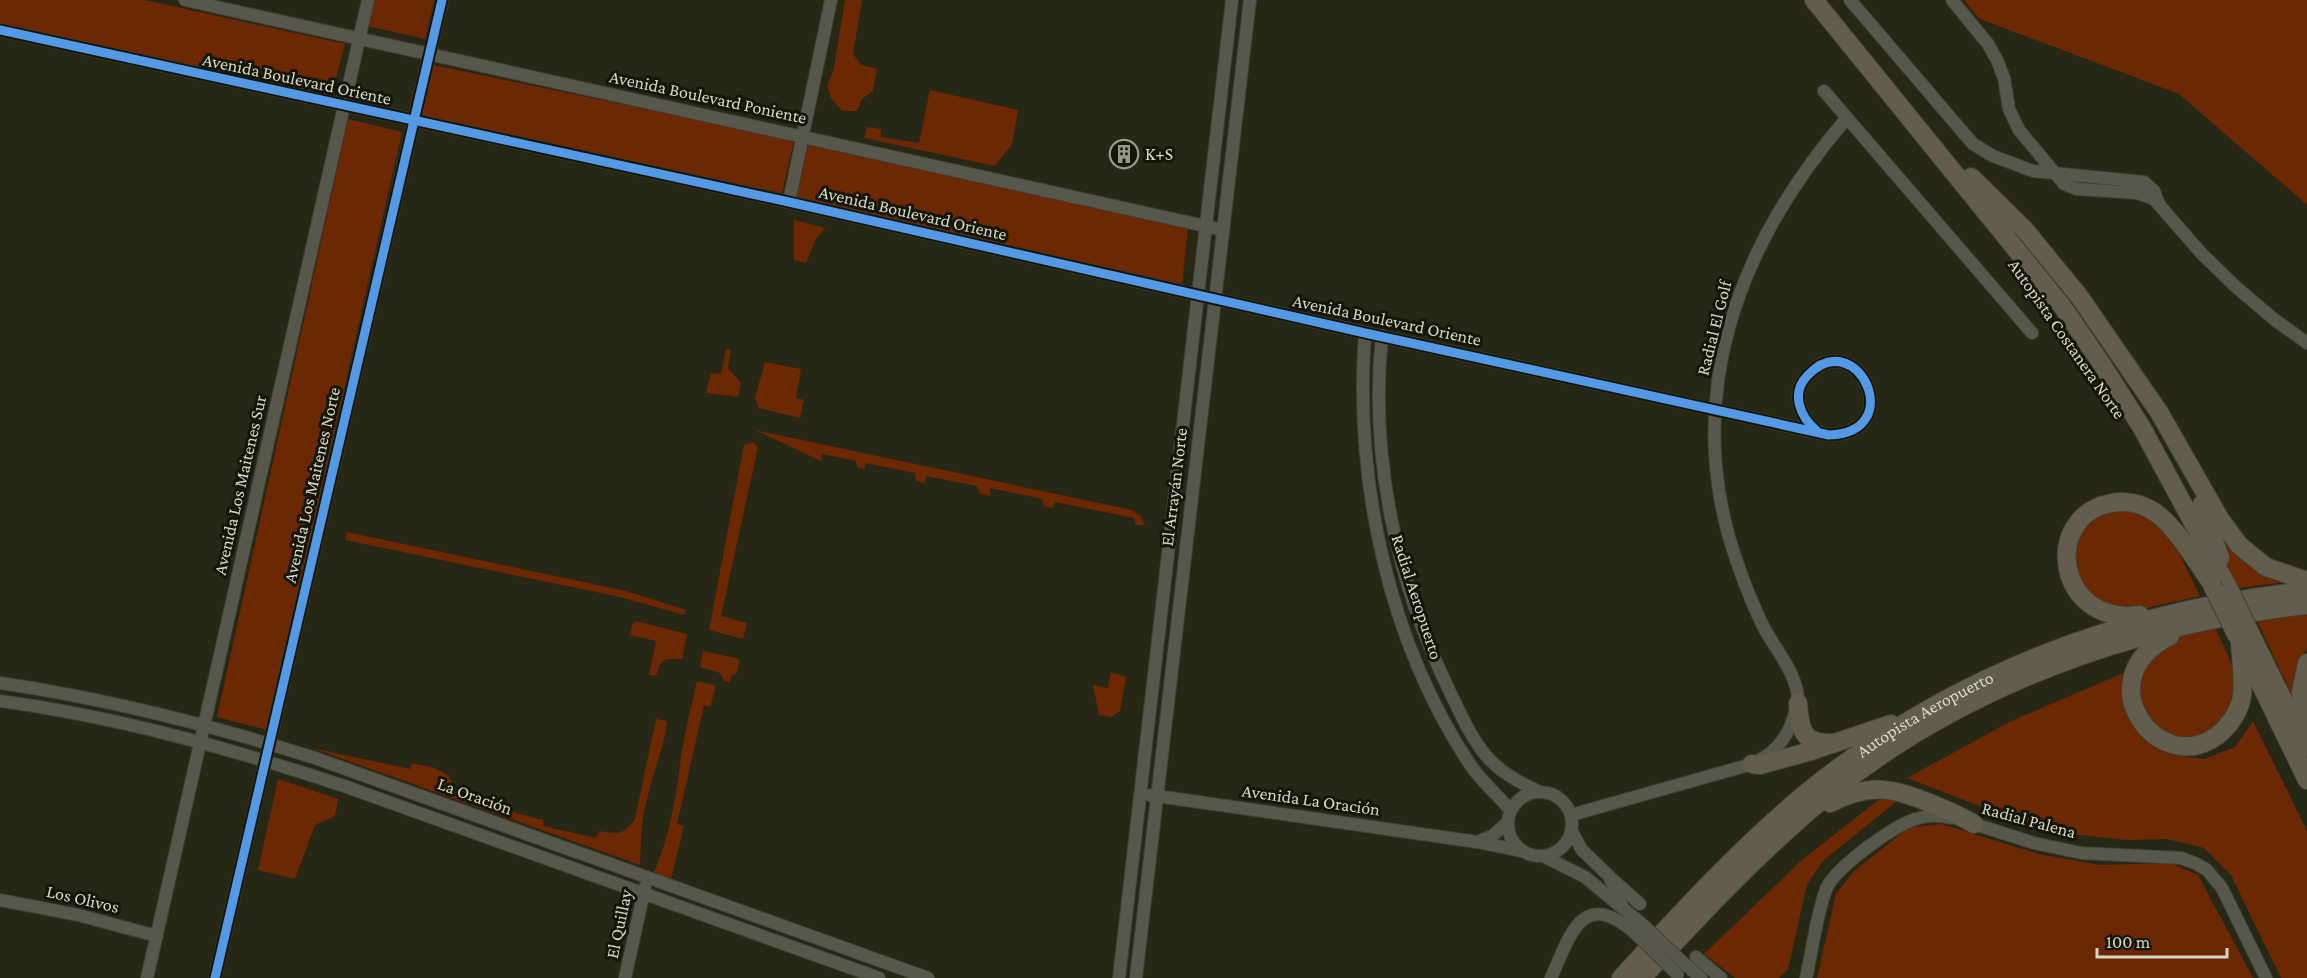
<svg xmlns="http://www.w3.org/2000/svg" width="2307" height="978" viewBox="0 0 2307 978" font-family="'Crimson Pro',serif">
  <rect width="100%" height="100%" fill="#272716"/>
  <g fill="#6c2703">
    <polygon points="0,0 145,0 345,44 331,97 0,24"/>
    <polygon points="373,0 434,0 425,39 367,26"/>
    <polygon points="845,0 862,0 853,54 861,65 877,69 873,91 862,99 857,111 842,111 831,98 827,86 833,72"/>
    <polygon points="1964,0 2307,0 2307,205 2179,94 1980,19"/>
    <polygon points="433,65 794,140 782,193 420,119"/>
    <polygon points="930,90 1018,110 1012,144 995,166 864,138 867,127 881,129 881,137 919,143"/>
    <polygon points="348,119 402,132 267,730 217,717"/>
    <polygon points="808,145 1188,228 1182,285 797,197"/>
    <polygon points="794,220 825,228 816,239 806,263 794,260"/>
    <polygon points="726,349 731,350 728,368 741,383 738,397 706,393 711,373 721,374"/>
    <polygon points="765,362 801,369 796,398 804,400 800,418 759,408 755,398"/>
    <polygon points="755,430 1132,510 1141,516 1145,525 1136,525 1134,518 1055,502 1053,508 1043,506 1042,499 990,488 991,496 980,494 977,486 926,476 925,483 916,481 915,473 866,463 864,469 858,468 856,461 822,454 821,461"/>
    <polygon points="753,442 758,447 721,616 747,623 743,639 709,630 744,445"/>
    <polygon points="2204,498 2287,582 2238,588 2224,559"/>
    <polygon points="2108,508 2145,512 2172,539 2200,596 2133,611 2095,605 2070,569 2077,530"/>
    <polygon points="347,532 626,591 686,610 684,615 620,597 345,540"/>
    <polygon points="2307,613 2307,648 2302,658 2293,697 2256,619"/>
    <polygon points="636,621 687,634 682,659 668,659 661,662 656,676 649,675 656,641 630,635 632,625"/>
    <polygon points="2215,627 2236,674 2231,718 2187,743 2146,723 2141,716 2138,669 2176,637"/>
    <polygon points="703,651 736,658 740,661 736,674 732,675 730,682 724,681 720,673 700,667"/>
    <polygon points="2128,671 2134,722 2141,737 2168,754 2204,759 2235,747 2253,721 2307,831 2307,978 2281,978 2231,875 2204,848 2167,839 2127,840 2061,833 1982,807 1907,778 2011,721"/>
    <polygon points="1111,672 1126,677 1120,711 1111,717 1099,715 1093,685 1108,688"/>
    <path d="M697,681L714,685L715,691L710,707L704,705L677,824L684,826L671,879L654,872C672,831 676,794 682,750C686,727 692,704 697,681Z"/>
    <path d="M656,719L667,721C664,748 653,773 647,799C641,821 641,843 640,865L312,748L410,769L412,763L435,768L448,775L458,793L474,802L543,820V826L596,838L599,831C619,834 622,836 635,819Z"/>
    <polygon points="278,779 338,799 335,816 315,825 295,879 258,870"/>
    <polygon points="1881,798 1897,801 1824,860 1807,884 1788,969 1779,978 1735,978 1704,954 1803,859"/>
    <polygon points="1941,824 2039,854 2100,865 2171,863 2198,875 2253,978 1817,978 1836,894 1853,872 1909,827"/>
  </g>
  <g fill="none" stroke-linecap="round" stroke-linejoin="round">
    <g stroke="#404033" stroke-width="14">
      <g id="minor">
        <polyline points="185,0 1223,230"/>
        <polyline points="1850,0 1973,144 1993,156 2033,171 2144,182 2154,191 2159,204"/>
        <polyline points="1952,0 1988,44 1997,60 2004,78 2009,109 2019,130 2064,184 2077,189 2137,193 2154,199 2202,254 2236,287 2275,320 2307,343"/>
        <path d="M0,30L789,202L1365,333L1829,435C1909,433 1857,324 1808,375C1790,393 1800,417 1817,431"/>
        <polyline points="1824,91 2032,333"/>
        <polyline points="789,202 831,0"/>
        <path d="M1365,333C1354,480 1388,642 1471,766C1482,782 1498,795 1510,810"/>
        <path d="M1382,336C1369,456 1397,584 1450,692C1461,715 1472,740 1489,759C1503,774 1520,783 1538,791"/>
        <path d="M0,683C108,699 211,725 315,758L928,978"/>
        <path d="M0,701C118,717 232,749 344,786L879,978"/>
        <circle cx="1540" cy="824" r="32"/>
        <polyline points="1150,795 1477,842 1522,851"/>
        <path d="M1571,815L1752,764C1773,754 1786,741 1793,719C1795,711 1799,705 1798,697C1795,670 1774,648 1762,624C1753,605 1745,585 1738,565C1679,400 1737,246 1846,119"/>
        <polyline points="1968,822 2034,843 2081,853 2181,858 2195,863 2207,870 2222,888 2266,978"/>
        <polyline points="1571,830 1582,850 1609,876 1622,905"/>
        <polyline points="1477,842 1492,836 1507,823"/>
        <polyline points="1543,856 1585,877 1643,925"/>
        <polyline points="1612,879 1640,904"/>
        <polyline points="0,900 78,915 157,936"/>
        <polyline points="1696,957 1721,978"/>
        <polyline points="1687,966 1701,978"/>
        <polyline points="147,978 368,0"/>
        <polyline points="215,978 442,0"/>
        <polyline points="625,978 645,887"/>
        <polyline points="1119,978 1232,0"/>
        <polyline points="1136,978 1250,0"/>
        <path d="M1551,978C1570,935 1583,885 1637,935"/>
        <path d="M1806,978C1812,952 1817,911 1827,887C1838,866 1895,824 1919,818C1929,815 1940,815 1951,818"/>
      </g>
    </g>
    <g stroke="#404033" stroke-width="20">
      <g id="highway">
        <polyline points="1814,0 2062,306 2101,363 2142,428 2230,591"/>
        <polyline points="1971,177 2025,230 2079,296 2159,412 2220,519 2239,545 2266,567 2307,581"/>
        <polyline points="2202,504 2220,558"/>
        <path d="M2140,615C2056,627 2041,515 2112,503C2127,500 2143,504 2156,513C2178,530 2194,558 2210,581"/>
        <polyline points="2251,635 2307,748"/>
        <path d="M2170,636C2084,679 2159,780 2218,735C2229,726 2237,715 2241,701C2245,683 2241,661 2240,642"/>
        <polyline points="2245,652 2307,780"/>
        <path d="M1798,703C1800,729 1801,743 1831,743"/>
        <polyline points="2304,731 2301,692 2307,663"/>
        <polyline points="1752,764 1760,765 1811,751 1891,724"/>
        <path d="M1830,803C1870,783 1892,787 1932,804C1947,810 1961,816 1974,824"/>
        <path id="s1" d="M1621,978C1678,916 1735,853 1799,799C1943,678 2121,610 2307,591"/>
        <path d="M1642,978C1701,914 1761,850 1829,794C1964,685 2135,624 2307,605"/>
      </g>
    </g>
    <use href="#minor" stroke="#57574b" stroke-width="12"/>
    <use href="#highway" stroke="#625d4c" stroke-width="18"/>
    <g stroke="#404033" stroke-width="14" stroke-linecap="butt">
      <g id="minor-bridge">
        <polyline points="1643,925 1687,966"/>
        <polyline points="1637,935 1678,975"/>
      </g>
    </g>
    <g stroke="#404033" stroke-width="20" stroke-linecap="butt">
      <g id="highway-bridge">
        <polyline points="2212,585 2237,636"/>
        <polyline points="2230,591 2251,635"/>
      </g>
    </g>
    <use href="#minor-bridge" stroke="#57574b" stroke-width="12"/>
    <use href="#highway-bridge" stroke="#625d4c" stroke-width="18"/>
    <g stroke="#151608" stroke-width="13">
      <g id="cycleway">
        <path d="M0,30L789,202L1365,333L1829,435C1909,433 1857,324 1808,375C1790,393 1800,417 1817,431"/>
        <polyline points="215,978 442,0"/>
      </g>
    </g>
    <use href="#cycleway" stroke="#5399e6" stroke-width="9"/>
  </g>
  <defs>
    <g id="building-ring" transform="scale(1.5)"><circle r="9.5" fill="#151608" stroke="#998" stroke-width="1.5"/><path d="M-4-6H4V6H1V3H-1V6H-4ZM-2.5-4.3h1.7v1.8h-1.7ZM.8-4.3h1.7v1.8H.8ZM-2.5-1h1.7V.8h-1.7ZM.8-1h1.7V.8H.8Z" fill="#998"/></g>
  </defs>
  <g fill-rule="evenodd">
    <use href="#building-ring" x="1124" y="154"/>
  </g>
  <g text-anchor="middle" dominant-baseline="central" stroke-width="6" stroke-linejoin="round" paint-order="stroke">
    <g font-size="18" fill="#d6d7c5" stroke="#151608">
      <text transform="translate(297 79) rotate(12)">Avenida Boulevard Oriente</text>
      <text transform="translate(708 97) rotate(12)">Avenida Boulevard Poniente</text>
      <text transform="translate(913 213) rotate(13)">Avenida Boulevard Oriente</text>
      <text transform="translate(1387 320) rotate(12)">Avenida Boulevard Oriente</text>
      <text transform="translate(1714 328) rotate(-76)">Radial El Golf</text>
      <text transform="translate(2067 339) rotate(55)">Autopista Costanera Norte</text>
      <text transform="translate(240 485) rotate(-77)">Avenida Los Maitenes Sur</text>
      <text transform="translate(312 485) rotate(-77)">Avenida Los Maitenes Norte</text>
      <text transform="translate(1174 487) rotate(-83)">El Arrayán Norte</text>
      <text transform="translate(1417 597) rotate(72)">Radial Aeropuerto</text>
      <text stroke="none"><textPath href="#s1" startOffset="405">Autopista Aeropuerto</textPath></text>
      <text transform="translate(475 796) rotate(20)">La Oración</text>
      <text transform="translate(1311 800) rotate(8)">Avenida La Oración</text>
      <text transform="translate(2029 820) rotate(15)">Radial Palena</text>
      <text transform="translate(83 899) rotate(13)">Los Olivos</text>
      <text transform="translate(619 924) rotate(-78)">El Quillay</text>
    </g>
    <g font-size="18" fill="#d6d7c5" stroke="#151608" text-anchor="start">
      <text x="1145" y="154">K+S</text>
    </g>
  </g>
  <path d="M2097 948v9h130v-9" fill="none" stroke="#d6d7c5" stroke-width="3"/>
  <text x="2106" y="948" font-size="18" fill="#d6d7c5" stroke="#151608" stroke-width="4.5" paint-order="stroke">100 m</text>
</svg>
